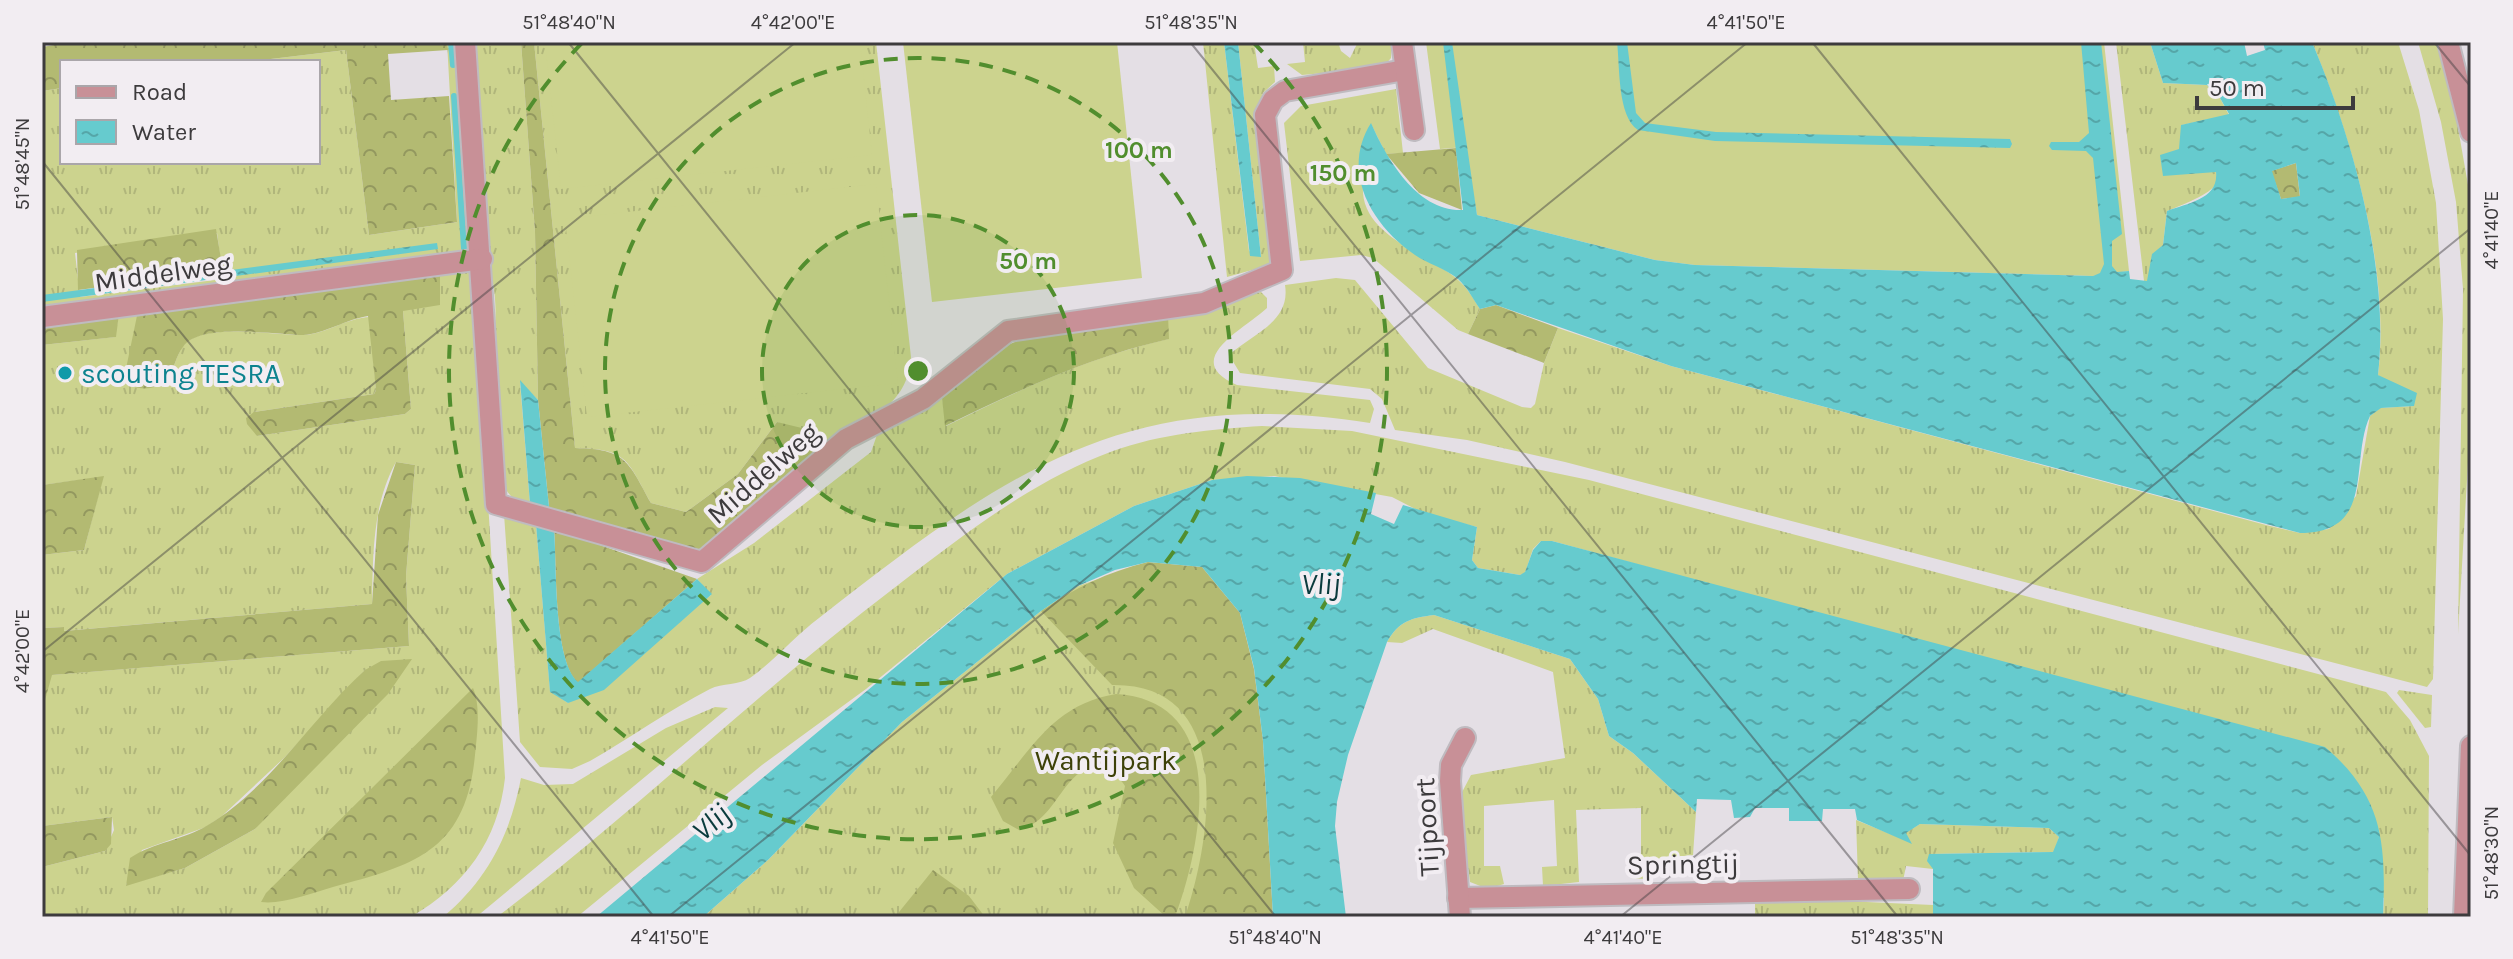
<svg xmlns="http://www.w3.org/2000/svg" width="2513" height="959" viewBox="0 0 2513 959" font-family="Karla,sans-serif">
  <defs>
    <pattern id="grass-tufts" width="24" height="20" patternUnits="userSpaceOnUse" patternTransform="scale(2)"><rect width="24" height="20" fill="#ccd38e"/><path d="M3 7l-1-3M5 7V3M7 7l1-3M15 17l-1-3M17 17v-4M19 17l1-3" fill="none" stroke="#b0b67b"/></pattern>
    <pattern id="forest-crowns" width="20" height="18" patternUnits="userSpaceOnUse" patternTransform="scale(2)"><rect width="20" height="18" fill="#b3ba72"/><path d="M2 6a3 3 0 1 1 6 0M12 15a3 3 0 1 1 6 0" fill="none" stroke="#93985f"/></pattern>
    <pattern id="water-ripples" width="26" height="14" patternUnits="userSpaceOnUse" patternTransform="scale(2)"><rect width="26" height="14" fill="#66cbce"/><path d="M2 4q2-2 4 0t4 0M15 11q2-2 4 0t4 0" fill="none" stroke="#55a6a8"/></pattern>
  </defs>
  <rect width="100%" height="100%" fill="#e4dfe5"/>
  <g fill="url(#grass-tufts)" fill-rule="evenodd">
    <path d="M447,42H458L473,241L467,253L42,310V91L62,88V162H318V62H246L346,50L369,235L457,222ZM217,233L223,279L80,297L75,253Z"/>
    <path d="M476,42H521L535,232L538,400L520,382L530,504C510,503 505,489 498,472L492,342C499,314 495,283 486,255L473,77L478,65Z"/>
    <path d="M534,42H876L911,357C908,407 867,418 829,444L777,422L738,474L686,512L651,503C627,460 628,449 575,448Z"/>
    <polygon points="1203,42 1224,42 1249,251 1261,257 1238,42 1254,42 1258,68 1274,66 1275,82 1263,93 1257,117 1273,256 1270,265 1227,277"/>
    <polygon points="1303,42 1338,42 1341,51 1350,58 1358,42 1392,42 1391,58 1385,65 1378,68 1302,75 1287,64 1305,62"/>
    <path d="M2116,42H2150L2163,83L2207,85L2220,98L2229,115L2182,125C2224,181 2239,182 2167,211L2163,245L2148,281H2144Z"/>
    <path d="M2312,42H2398L2419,110L2436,203L2443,319L2433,679L2427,687L1565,462L1467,440L1395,430L1382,399L1370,389L1240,373L1229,355C1252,334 1291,322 1285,285L1336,278L1355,280L1428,368L1522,407L1531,408L1535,404L1544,363L1558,328L1671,366L2266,525L2300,533L2329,529L2356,496L2370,416L2380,408L2414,406L2378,375C2391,270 2352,139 2312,42Z"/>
    <polygon points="2418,42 2436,42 2454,105 2471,202 2471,411 2458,634 2463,289 2456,202 2441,122"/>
    <path d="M1396,89L1403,153L1386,154L1371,124C1369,146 1362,171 1363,193C1366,237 1431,256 1457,279C1467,287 1473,298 1480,309L1468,334L1458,330L1373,258L1361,255L1300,261L1284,123L1301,106Z"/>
    <path d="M464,268L474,274L505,778C498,841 465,885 411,917H42V867L105,851L114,830L112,817L42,826V711L51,675L409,646L406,576L415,465L396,462C372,505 373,557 372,604L63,631V627L42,628V555L84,550L103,477L42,485V345L115,337L119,314L138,311L169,381C173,370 176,356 183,346C201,321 278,336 305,335C327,333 347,318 370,317L376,390L374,394L254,412L257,436L405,414L411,409L403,311L440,271ZM365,670L255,829L185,868L126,885L142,850L206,827L222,816L284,758Z"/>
    <path d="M1261,292L1267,298V308C1245,329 1179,360 1237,385L1370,400L1374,409L1370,423C1125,384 1003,474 819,618C795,636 775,660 750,678C740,685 722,683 710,689C669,710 630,738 590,761L572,769L540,767L520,742L504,514L536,524L550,691L568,703L711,595L697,579L754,543L871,452L878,432L941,389L946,426C1019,390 1089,357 1168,339V315Z"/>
    <path d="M1262,426L1352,431L1589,480L2386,692L2410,720L2429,756L2428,917H2383L2384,898L1819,614L1552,541H1541L1533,549L1525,573L1520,575L1478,568L1472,560L1477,527L1425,514L1392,497L1274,476L1212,480L1134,506L1007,574L866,689L762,765L577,917H497C635,812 760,690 898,585C966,533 1032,481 1113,451C1160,434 1213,429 1262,426Z"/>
    <polygon points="1148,562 1273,917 703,917 769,859 902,722 1041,611 1078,586"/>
    <path d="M1434,615L1570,659L1598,699L1609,736L1633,753L1696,812L1693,855L1647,860L1645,879L1631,878L1632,867H1641V808L1576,810L1579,882L1543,886L1542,867L1557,866L1554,800L1484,806V866H1500L1504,884L1488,889L1470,882L1459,798L1471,775L1565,758L1553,672L1433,629L1402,643L1387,642C1399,621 1411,618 1434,615Z"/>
    <polygon points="2399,690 2432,695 2431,727 2425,728 2397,693"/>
    <path d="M715,707L728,708L481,913L474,917H443C488,879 510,835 521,778L544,785L573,784L666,728Z"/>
    <polygon points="1856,820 1910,842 1905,833 1920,824 2049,828 2059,837 2054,852 1930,854 1933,869 1906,866 1903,881 1858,880"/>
    <polygon points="1755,897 1933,905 1933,917 1755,917"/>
  </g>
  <g fill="url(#forest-crowns)">
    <polygon points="71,42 447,42 448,50 388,54 391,100 449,96 457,222 369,235 346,50 246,62 62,62 62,88 42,91 42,47"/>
    <path d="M521,42H534L575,448C626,449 628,461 651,503L686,512L738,474L777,422L810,430L829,444L689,568L556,516L549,507L538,400L535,232Z"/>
    <polygon points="1456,148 1462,210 1419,193 1386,154"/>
    <polygon points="2296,163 2300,197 2281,199 2271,171"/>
    <polygon points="216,229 223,271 78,290 77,250"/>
    <path d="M440,271V305L403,311L411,409L405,414L257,436L247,424L246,418L254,412L374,394L376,390L368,316C347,319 324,334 303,335C278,335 199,322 183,347C176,356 173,370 169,381C153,390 140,391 123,383L138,311Z"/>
    <polygon points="1496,305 1558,328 1544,363 1468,334 1480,309"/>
    <polygon points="119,314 116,337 42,345 42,322"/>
    <path d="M1168,315L1169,339C1089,357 1019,390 945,426L941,389L1000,348L1022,339Z"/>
    <polygon points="396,462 415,465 406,576 409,646 52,675 42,711 42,628 64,627 64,631 372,604 378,515"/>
    <polygon points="104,476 84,550 42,555 42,485"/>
    <path d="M554,529L697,579L578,683C553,660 557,564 554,529Z"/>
    <path d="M1148,562L1202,567L1240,613L1254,669L1263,741L1273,917H1185C1211,840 1237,683 1112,685L1041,611C1075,588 1107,572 1148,562Z"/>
    <path d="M412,659L388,694L255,829L185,868L126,886L130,858C154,842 184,840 208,825C270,788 312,718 365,670L381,661Z"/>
    <path d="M473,688C481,706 477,735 475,755C466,851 415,865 333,887C312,893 281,905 261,902L266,893Z"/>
    <path d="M1116,694C1231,701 1202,844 1175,917H1166L1134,888L1113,843L1125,786C1116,771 1102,768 1086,768C1058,785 1053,821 1019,830L1003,821L991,797C1030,751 1053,704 1116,694Z"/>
    <polygon points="112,817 111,844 105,851 42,867 42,826"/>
    <polygon points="933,870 969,896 985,917 895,917"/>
  </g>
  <g fill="#ccd38e">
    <polygon points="545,42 860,42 872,155 561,189"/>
    <polygon points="903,42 1117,42 1142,278 932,302"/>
    <polygon points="1426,42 2104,42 2129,271 2093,276 1695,265 1655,260 1477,215 1465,147 1440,149"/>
    <polygon points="876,184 898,383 587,417 565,219"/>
  </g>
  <g fill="url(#water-ripples)" fill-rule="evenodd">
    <polygon points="1224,42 1238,42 1261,257 1250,256"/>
    <path d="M1443,42H1452L1477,215L1655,260L1695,265L2093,276L2100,273L2104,264L2093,158L2086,151L2052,150L2049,146L2051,142H2079L2089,133L2081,42H2101L2122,234L2112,241V266L2117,272L2129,271L2130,279L2147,281L2152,254L2163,245L2167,211C2188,203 2219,199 2216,172L2163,176L2160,155L2179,149L2181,125L2229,114L2220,98L2207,85L2163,83L2150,42H2244L2247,56L2265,50L2263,42H2312C2353,139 2390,270 2378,375L2417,393L2414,406L2381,408L2370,416C2349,461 2377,533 2300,533L1671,366L1496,305L1480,309C1473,299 1467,287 1458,279C1445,268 1428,264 1415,255C1372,226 1340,172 1371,123C1387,159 1417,212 1463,210ZM2296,163L2300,196L2281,199L2272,171Z"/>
    <path d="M1617,42H1627L1636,113L1645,123L1716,132L2010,139L2012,144L2010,148L1715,141L1638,130C1617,116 1620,66 1617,42Z"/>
    <polygon points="437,243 438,249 42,302 42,295"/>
    <polygon points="520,380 538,400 549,507 530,504"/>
    <path d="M1247,476L1300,478L1376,493L1371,514L1394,524L1403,505L1477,527L1472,560L1478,568L1520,575L1525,572L1533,550L1541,541H1552L2325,747C2384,797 2386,844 2383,917H1933V869L1927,861L1929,854L2053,852L2059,837L2049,828L1920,824L1906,833L1912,844L1857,820L1855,809H1823L1822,821H1789V808H1755L1750,817L1734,818L1731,800L1697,799L1696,812L1633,753L1609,736L1598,699L1570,659L1434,615C1411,618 1399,621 1387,642L1348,755L1337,802L1335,826L1346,917H1273L1263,741L1254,668L1240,613L1202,567L1148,562L1115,570L1078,586L1041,611L902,722L769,859L703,917H596L1007,574L1134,506L1212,480Z"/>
    <path d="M536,524L554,529C557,564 553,660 578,682L697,579L712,594L604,690L568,703L550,692Z"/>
  </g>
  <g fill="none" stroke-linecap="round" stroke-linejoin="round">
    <g stroke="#66cbce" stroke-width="6">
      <polyline points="451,42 453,65"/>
      <polyline points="454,96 464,248"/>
    </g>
    <g stroke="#bfbbc0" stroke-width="24">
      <g id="minor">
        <polyline points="465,42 496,504 702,562 846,439 923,399 1008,331 1204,303 1282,270 1265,115 1273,100 1285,91 1405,70"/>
        <polyline points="1402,42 1414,130"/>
        <polyline points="2448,42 2471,132"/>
        <polyline points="42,317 482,259"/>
        <polyline points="1458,898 1909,889"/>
        <polyline points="1460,917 1450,781 1451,765 1465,738"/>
        <polyline points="2464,917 2471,746"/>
      </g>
    </g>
    <use href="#minor" stroke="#c89097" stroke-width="20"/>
  </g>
  <path fill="none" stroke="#3d3b3d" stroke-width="2" stroke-opacity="0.45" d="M568,42L1276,917M1190,42L1898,917M1812,42L2471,856M2434,42L2471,87M42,161L654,917M42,652L796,42M668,917L1748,42M1620,917L2471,228"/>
  <circle cx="918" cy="371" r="156" fill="#518e2e" fill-opacity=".12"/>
  <g fill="none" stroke="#518e2e" stroke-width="4" stroke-dasharray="14 10">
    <circle cx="918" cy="371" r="156"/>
    <circle cx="918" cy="371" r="313"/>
    <path d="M1253 42A469 469 0 1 1 583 42"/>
  </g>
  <circle fill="#0f9aa8" stroke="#f2edf2" stroke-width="3" cx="65" cy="373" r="8"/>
  <g text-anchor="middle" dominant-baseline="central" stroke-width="8" stroke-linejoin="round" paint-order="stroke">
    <g font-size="28" fill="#3d3b3d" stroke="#f2edf2">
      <text transform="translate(163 273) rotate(-8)">Middelweg</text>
      <text transform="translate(763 473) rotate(-41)">Middelweg</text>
      <text transform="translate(1427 827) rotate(-93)">Tijpoort</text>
      <text transform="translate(1683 864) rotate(-1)">Springtij</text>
    </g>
    <g font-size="28" fill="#0d838f" stroke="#f2edf2" text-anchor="start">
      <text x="81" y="373">scouting TESRA</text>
    </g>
    <g font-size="28" fill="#3d4108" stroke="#f2edf2">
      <text x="1106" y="760">Wantijpark</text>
    </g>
    <g font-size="30" font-style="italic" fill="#0a3b3d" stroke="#f2edf2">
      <text x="1321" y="584">Vlij</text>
      <text transform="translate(711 822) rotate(-41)">Vlij</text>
    </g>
  </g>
  <circle cx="918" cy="371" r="12" fill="#518e2e" stroke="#f2edf2" stroke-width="4"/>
  <g font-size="24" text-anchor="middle" font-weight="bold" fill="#518e2e" stroke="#f2edf2" stroke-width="8" stroke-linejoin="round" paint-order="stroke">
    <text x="1139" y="158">100 m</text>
    <text x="1343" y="181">150 m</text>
    <text x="1028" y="269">50 m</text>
  </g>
  <rect width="2513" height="959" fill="none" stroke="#f2edf2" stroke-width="88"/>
  <rect x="60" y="60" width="260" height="104" fill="#f2edf2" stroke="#aaa6aa" stroke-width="2"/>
  <rect x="76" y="86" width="40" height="12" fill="#c89097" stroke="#aaa6aa" stroke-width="2"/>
  <text x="132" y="100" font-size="24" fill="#3d3b3d">Road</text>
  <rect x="76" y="120" width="40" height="24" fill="url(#water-ripples)" stroke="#aaa6aa" stroke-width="2"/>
  <text x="132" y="140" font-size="24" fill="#3d3b3d">Water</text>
  <path d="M2197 96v12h156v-12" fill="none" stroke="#3d3b3d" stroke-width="4"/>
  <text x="2209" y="96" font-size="24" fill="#3d3b3d" stroke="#f2edf2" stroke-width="6" paint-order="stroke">50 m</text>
  <rect x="44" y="44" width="2425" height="871" fill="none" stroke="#3d3b3d" stroke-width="3"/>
  <g font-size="20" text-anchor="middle" fill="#3d3b3d">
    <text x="569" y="29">51°48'40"N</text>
    <text x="793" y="29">4°42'00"E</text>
    <text x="1191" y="29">51°48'35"N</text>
    <text x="1746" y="29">4°41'50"E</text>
    <text transform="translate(22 164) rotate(-90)" y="7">51°48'45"N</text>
    <text transform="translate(2491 230) rotate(-90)" y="7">4°41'40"E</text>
    <text transform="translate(22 651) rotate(-90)" y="7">4°42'00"E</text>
    <text transform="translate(2491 853) rotate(-90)" y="7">51°48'30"N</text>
    <text x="670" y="944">4°41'50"E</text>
    <text x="1275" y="944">51°48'40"N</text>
    <text x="1623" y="944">4°41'40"E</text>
    <text x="1897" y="944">51°48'35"N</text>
  </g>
</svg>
